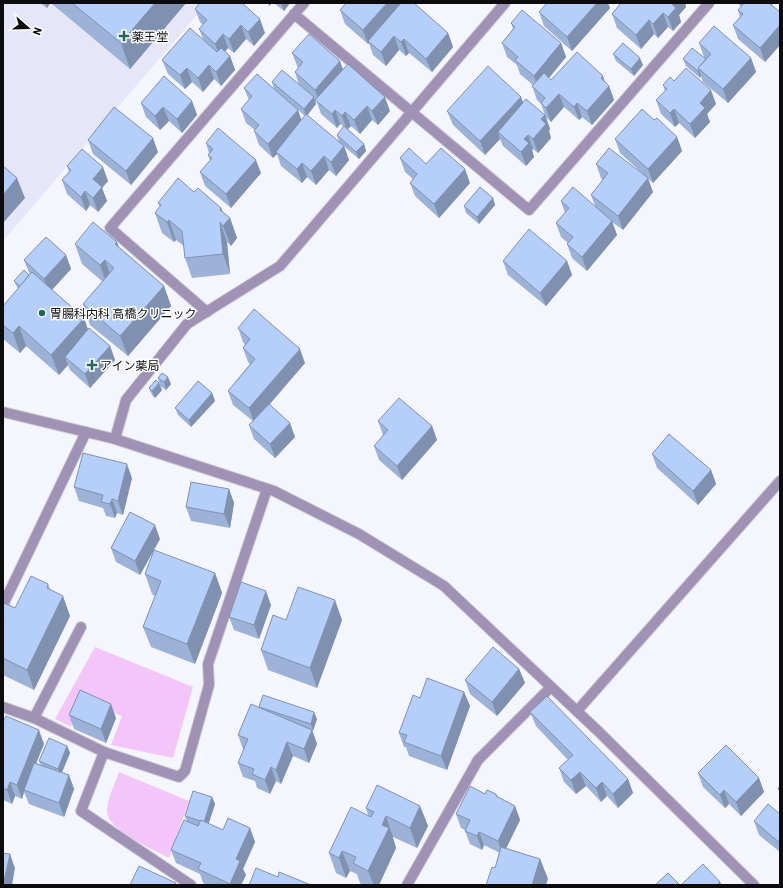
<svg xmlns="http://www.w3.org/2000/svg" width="783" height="888" viewBox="0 0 783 888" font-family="Barlow,'Noto Sans JP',sans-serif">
  <rect width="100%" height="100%" fill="#f4f5fd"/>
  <polygon fill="#e5e7f9" points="3,3 207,3 3,241"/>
  <g fill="#f3c5f8">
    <polygon points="95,647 193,687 173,758 111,745 122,716 81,699 71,727 55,719"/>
    <path d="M119,772L189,801L169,858C153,849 107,830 107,811C107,798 115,784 119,772Z"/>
  </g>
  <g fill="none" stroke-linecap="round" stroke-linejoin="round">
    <g stroke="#cfd0d7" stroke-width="12">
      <g id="minor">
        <polyline points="294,14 529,210 709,3"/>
        <polyline points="207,312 110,228 304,3"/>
        <polyline points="3,412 115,439 274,491 359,534 444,586 598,731 754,885"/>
        <polyline points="115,439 126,400 187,324 280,266 505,3"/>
        <polyline points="3,605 86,432"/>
        <polyline points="3,707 34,718 104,752 81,811 191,885"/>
        <polyline points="577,711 780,481"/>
        <polyline points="34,718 81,627"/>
        <polyline points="104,752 179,777 185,771 209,685 208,664 267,489"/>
        <polyline points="407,885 478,760 551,687"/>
      </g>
    </g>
    <use href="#minor" stroke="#9f92b4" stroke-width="10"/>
  </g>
  <g fill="#9cb2d7">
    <polygon points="40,3 50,3 47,8"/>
    <polygon points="51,3 186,3 130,69"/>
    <polygon points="274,3 290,3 284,11"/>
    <polygon points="621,3 685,3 686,7 679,15 681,22 673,31 668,27 658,38 654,34 641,49 617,28 612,14"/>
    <polygon points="738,3 774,3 772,5 780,12 780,45 765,62 738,39 733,25 740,17 738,10 741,7"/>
    <polygon points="610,8 572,51 544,26 539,12"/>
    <polygon points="195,9 265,33 254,46 246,39 234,53 228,48 225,52 230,56 235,70 221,86 214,79 203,92 192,82 185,89 168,74 162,60 203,39 199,29 203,25 200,22"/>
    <polygon points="340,10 448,33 453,47 432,72 409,53 406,56 399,50 386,66 373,55 369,43 368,44 345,24"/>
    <polygon points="511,23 561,43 566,57 549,78 551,80 605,83 609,86 614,100 592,125 582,117 579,120 564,107 551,122 546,117 550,129 549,131 551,138 538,153 533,149 532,150 534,157 526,166 503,146 500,139 485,155 453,125 447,111 521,97 523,103 545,115 541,104 537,100 532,86 533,85 520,74 517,65 507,57 502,43 513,29"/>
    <polygon points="699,43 751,58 756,72 728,103 703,82 701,76 700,78 686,66 683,59 704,57"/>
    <polygon points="292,53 343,69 390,111 378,125 372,120 360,134 351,126 347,129 364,144 366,151 359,159 339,142 337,135 344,127 340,124 337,128 321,114 316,100 314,98 316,104 307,115 344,146 349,160 336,176 329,170 316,185 307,177 302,183 281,166 277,154 273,158 259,145 254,131 255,130 246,123 241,109 249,100 244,88 302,120 305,116 274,89 272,82 299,85 295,72 298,68"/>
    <polygon points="613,54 643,65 634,76 616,61"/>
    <polygon points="674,81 716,104 707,114 710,122 695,138 679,123 675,127 661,114 656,100 665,91 663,85"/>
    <polygon points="192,101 197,115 182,133 169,121 160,130 146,117 141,103"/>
    <polygon points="654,120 677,137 682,151 653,183 620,153 615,139"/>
    <polygon points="88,140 158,152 131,185 93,154"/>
    <polygon points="206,143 261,173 231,208 205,186 200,172 210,161 208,155 209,153"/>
    <polygon points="400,158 426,164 470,183 439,218 415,196 410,183 413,179 405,172"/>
    <polygon points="596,164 653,192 623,230 612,222 617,235 587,271 572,258 567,244 568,243 561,237 556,223 565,213 561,201 595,206 591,195 603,180 601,178"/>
    <polygon points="67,166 108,181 102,188 107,201 98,212 90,205 86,211 67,194 62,180 69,172"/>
    <polygon points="194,192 221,208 223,213 230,218 237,238 231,246 227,242 230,274 192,278 185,258 184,246 176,240 174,242 162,233 155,213 160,207 158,203"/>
    <polygon points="493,198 495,205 479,224 466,213 464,206"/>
    <polygon points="75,244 119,247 164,286 171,306 128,356 90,325 83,304 103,282 82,264"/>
    <polygon points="66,255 71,269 52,290 84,318 88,330 110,346 115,360 90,388 70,370 68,365 59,375 26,346 20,353 3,339 3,306 18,289 14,281 30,275 24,260"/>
    <polygon points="503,261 567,261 572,275 546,306 508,275"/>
    <polygon points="238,328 305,363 270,404 295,437 275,458 254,439 249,425 253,421 233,405 228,391 250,364 248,362 243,348 245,345 243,342"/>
    <polygon points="158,378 171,384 166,390 160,386"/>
    <polygon points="149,388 162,390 155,398 152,395"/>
    <polygon points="212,393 215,401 191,427 178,415 175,408"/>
    <polygon points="378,421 432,426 437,440 402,480 379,460 374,446 383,435"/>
    <polygon points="652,454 711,470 716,484 698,505 657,468"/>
    <polygon points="132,478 123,515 117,513 115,518 106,516 103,508 79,501 74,487"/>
    <polygon points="229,489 234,503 230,528 191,521 186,507"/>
    <polygon points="160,539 140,575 116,562 111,548"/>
    <polygon points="215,573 222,593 195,664 151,647 143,627 155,596 152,594 145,574"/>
    <polygon points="48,584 50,589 70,616 34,690 3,675 3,605 15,608"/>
    <polygon points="271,605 259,639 234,630 229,617"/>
    <polygon points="286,620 342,620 317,688 268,670 261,650"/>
    <polygon points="519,669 525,683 497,716 470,694 465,680"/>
    <polygon points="464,692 470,706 447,770 409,756 406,747 404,747 399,733 420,698"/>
    <polygon points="259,707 317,719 313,731 312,730 317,744 309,763 293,756 281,784 276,781 270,794 257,788 255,781 243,777 238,763 244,749 243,749 238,735 259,708"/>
    <polygon points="530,712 628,779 633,793 618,808 607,796 601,802 586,786 576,794 564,782 559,768 568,760 536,726"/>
    <polygon points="69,715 116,718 106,743 74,729"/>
    <polygon points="3,722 44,744 36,763 41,765 39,761 67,746 70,753 62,773 69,775 74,789 64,817 29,804 24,792 22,799 15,796 12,804 3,800"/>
    <polygon points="698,773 759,778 764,792 741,816 729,804 725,808 703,787"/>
    <polygon points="485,794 496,794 498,797 515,806 520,820 506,848 540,859 548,879 495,868 500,853 484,845 482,850 470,844 465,831 465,830 461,828 456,814"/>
    <polygon points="212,797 215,804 208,824 223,830 250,828 255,842 243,869 246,875 241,885 207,885 203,883 200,874 176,863 171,850 187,822 185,816"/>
    <polygon points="420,806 428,826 417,848 393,837 393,838 396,848 379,885 363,885 360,883 357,874 350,871 346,878 336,873 329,853 368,815 366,808"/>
    <polygon points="780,814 780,852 759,835 754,821"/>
  </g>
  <g fill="#7f91af">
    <polygon points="45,3 50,3 47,8"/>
    <polygon points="155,3 186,3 130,69 121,43"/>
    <polygon points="268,3 272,3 269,6"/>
    <polygon points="281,3 290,3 284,11"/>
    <polygon points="387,3 404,3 368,41 369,43 368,44 363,30"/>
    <polygon points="597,3 608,3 610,8 572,51 567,37"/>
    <polygon points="672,3 685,3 686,7 679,15 681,22 673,31 668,17"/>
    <polygon points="663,13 668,27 658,38 653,24"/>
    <polygon points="260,19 265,33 254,46 248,32"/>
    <polygon points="649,20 654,34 641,49 636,35"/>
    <polygon points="241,25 246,39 234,53 229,39"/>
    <polygon points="780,25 780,45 765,62 760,48"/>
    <polygon points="448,33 453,47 432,72 426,59"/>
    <polygon points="223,34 228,48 220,57 215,44"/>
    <polygon points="394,36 399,50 386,66 381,52"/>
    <polygon points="404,39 409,53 406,56 401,42"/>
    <polygon points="561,43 566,57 539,90 534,76"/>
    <polygon points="230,56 235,70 221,86 216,72"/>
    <polygon points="640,58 643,65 634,76 631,69"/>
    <polygon points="751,58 756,72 728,103 723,89"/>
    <polygon points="340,61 345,75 320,103 315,90"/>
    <polygon points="209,65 214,79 203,92 198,78"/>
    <polygon points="187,68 192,82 185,89 180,75"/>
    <polygon points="699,69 701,76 700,78 698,71"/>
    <polygon points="603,76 607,88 609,86 614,100 592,125 587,111 601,78"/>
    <polygon points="711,90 716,104 707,114 710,122 695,138 690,124 700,103"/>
    <polygon points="559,94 564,107 551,122 546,108"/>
    <polygon points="314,97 316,104 306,117 304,109"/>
    <polygon points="385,97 390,111 378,125 372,111"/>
    <polygon points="521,97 526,111 498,132 500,139 485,155 480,141"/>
    <polygon points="192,101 197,115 182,133 177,119"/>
    <polygon points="577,103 582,117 579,120 574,107"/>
    <polygon points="367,106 372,120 360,134 354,120"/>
    <polygon points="163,107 169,121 160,130 155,116"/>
    <polygon points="674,109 679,123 675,127 670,113"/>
    <polygon points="298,110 303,124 276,152 277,154 273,158 268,144"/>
    <polygon points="335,110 340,124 337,128 332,114"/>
    <polygon points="345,112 351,126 347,130 342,116"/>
    <polygon points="545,115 550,129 549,131 551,138 538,153 533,139 541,119"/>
    <polygon points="528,135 533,149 532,150 534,157 526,166 521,152 524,139"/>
    <polygon points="677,137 682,151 653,183 648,169"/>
    <polygon points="153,138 158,152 131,185 126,171"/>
    <polygon points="364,144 366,151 359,159 356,152"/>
    <polygon points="344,146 349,160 336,176 331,162"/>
    <polygon points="324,156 329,170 316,185 311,171"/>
    <polygon points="256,160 261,173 231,208 226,194"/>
    <polygon points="302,163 307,177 302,183 297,169"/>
    <polygon points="103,167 108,181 102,188 107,201 98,212 93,198 93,179"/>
    <polygon points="465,169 470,183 439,218 434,204"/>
    <polygon points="17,178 25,198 3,223 3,195"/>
    <polygon points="648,178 653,192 623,230 618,216"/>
    <polygon points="85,191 90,205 86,211 81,197"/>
    <polygon points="493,198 495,205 479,224 477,217"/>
    <polygon points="221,208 227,222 230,218 237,238 231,246 223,226 220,210"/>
    <polygon points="169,220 176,240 174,242 167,222"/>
    <polygon points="612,221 617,235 587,271 582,257"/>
    <polygon points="220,222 227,242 230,274 223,254"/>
    <polygon points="117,242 124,262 115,244"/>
    <polygon points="66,255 71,269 49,293 44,279"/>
    <polygon points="105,260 112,280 107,285 100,265"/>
    <polygon points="567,261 572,275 546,306 540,293"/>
    <polygon points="164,286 171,306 128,356 120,336"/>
    <polygon points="84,318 91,338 65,357 68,365 59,375 51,355"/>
    <polygon points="19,326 26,346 20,353 13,333"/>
    <polygon points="110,346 115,360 90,388 85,374"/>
    <polygon points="300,349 305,363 254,422 249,408"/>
    <polygon points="168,377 171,384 166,390 164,382"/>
    <polygon points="159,383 162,390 155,398 152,391"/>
    <polygon points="212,393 215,401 191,427 189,420"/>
    <polygon points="290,423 295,437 275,458 270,444"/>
    <polygon points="432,426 437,440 402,480 397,466"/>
    <polygon points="127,464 132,478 123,515 118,501"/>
    <polygon points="711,470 716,484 698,505 693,491"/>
    <polygon points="229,489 234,503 230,528 224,514"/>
    <polygon points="112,499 117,513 115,518 110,504"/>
    <polygon points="155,525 160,539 140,575 135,561"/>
    <polygon points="215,573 222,593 195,664 187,644"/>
    <polygon points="266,591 271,605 259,639 254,625"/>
    <polygon points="63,596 70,616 34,690 27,670"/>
    <polygon points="335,600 342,620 317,688 310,668"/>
    <polygon points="519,669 525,683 497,716 492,702"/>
    <polygon points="464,692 470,706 447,770 441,756"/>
    <polygon points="111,704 116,718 106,743 101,729"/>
    <polygon points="314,712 317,719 313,731 311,724"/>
    <polygon points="39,730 44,744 25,791 24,790 24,792 22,799 17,785"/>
    <polygon points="312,730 317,744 309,763 304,749"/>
    <polygon points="287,742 293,756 281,784 276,770"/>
    <polygon points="67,746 70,753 60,776 58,769"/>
    <polygon points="271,767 276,781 270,794 265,780"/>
    <polygon points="580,772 586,786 576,794 571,780"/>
    <polygon points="69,775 74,789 64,817 59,803"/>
    <polygon points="759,778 764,792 741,816 736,802"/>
    <polygon points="628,779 633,793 618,808 613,794"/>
    <polygon points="10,782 15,796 12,804 7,790"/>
    <polygon points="602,782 607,796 601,802 596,788"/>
    <polygon points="724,790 729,804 725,808 720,795"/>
    <polygon points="212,797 215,804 207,829 204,822"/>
    <polygon points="420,806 428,826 417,848 410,828"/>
    <polygon points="515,806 520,820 503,855 498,841"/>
    <polygon points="386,816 393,837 393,838 396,848 379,885 374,885 368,871 382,825"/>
    <polygon points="250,828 255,842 243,869 246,875 241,885 230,885 230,884 236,859"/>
    <polygon points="479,832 484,845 482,850 477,836"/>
    <polygon points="342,851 350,871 346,878 339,858"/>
    <polygon points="10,854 15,868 12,885 3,885"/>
    <polygon points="540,859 548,879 546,885 532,885"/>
    <polygon points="720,882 722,885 717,885"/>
  </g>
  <g fill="#b5cffa" stroke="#7f91af">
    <polygon points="72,3 155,3 121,43"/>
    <polygon points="200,3 242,3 260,19 248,32 241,25 229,39 223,34 215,44 199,29 207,20 195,9"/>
    <polygon points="346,3 387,3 363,30 340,10"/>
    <polygon points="401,3 414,3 448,33 426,59 404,39 401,42 394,36 381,52 368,41"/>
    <polygon points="547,3 597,3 567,37 539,12"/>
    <polygon points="621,3 672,3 672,4 676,8 668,17 663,13 653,24 649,20 636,35 612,14"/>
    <polygon points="744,3 769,3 780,12 780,25 760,48 733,25 743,14 738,10"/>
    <polygon points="522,10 561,43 534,76 515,60 518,57 502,43 515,27 511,23"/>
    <polygon points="714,26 751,58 723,89 698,68 711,54 699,43"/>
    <polygon points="190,28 217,52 221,48 230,56 216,72 209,65 198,78 187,68 180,75 162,60"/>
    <polygon points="309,34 340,61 315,90 295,72 303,62 292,53"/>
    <polygon points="623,43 640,58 631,69 613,54"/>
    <polygon points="692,48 706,59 698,68 699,69 698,71 683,59"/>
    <polygon points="577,52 603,76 601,78 609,86 587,111 577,103 574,107 559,94 546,108 541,103 545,98 532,86 544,73 551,80"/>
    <polygon points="348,64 385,97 372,111 367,106 354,120 345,112 342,116 335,110 332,114 315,100"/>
    <polygon points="488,66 521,97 480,141 447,111"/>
    <polygon points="686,68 711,90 700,103 705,108 690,124 674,109 670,113 656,100 667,89 663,85 670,77 674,81"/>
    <polygon points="282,70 314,97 304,109 272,82"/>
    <polygon points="257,74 298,110 268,144 254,131 259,125 241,109 252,96 244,88"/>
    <polygon points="164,76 192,101 177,119 163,107 155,116 141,103"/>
    <polygon points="526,99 545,115 541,119 546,124 533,139 528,135 524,139 529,143 521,152 498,132"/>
    <polygon points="114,107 153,138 126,171 88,140"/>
    <polygon points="642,109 654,120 657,118 677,137 648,169 615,139"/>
    <polygon points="306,114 344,146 331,162 324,156 311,171 302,163 297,169 276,152"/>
    <polygon points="344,126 364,144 356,152 337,135"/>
    <polygon points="218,128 256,160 226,194 200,172 212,158 208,155 213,149 206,143"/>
    <polygon points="409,148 426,164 441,148 465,169 434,204 410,183 417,174 400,158"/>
    <polygon points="609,148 648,178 618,216 591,195 608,173 596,164"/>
    <polygon points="82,149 103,167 93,179 102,187 93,198 85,191 81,197 62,180 71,170 67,166"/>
    <polygon points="3,166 17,178 3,195"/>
    <polygon points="178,178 194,192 198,188 221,208 220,210 230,218 223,226 220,222 223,254 185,258 182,231 169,220 167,222 155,213 161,205 158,203"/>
    <polygon points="480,187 493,198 477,217 464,206"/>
    <polygon points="573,187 612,221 582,257 567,244 573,237 556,223 569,208 561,201"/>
    <polygon points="93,222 117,242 115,244 164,286 120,336 83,304 114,268 105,260 100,265 75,244"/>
    <polygon points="529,229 567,261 540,293 503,261"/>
    <polygon points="46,237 66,255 44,279 24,260"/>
    <polygon points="24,270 29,275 20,286 14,281"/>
    <polygon points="32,272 84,318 51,355 19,326 13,333 3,325 3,306"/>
    <polygon points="254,309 300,349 249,408 228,391 255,359 243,348 250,339 238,328"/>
    <polygon points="89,328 110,346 85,374 65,357"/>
    <polygon points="162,373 168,377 164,382 158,378"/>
    <polygon points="156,380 159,383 152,391 149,388"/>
    <polygon points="198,381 212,393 189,420 175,408"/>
    <polygon points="399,398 432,426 397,466 374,446 388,430 378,421"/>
    <polygon points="269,404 290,423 270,444 249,425"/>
    <polygon points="669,434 711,470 693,491 652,454"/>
    <polygon points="83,453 127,464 118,501 112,499 110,504 101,502 103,495 74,487"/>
    <polygon points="191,482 229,489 224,514 186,507"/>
    <polygon points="130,512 155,525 135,561 111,548"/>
    <polygon points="154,550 215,573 187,644 143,627 161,581 145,574"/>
    <polygon points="31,576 48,584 47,588 63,596 27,670 3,658 3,625 4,622 3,621 3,605 4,603 15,608"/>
    <polygon points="241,582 266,591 254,625 229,617"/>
    <polygon points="298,587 335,600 310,668 261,650 273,615 286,620"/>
    <polygon points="493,647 519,669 492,702 465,680"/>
    <polygon points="427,678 464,692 441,756 404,742 407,735 399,733 413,695 420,698"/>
    <polygon points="80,690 111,704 101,729 69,715"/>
    <polygon points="263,695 314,712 311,724 259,707"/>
    <polygon points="547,696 628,779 613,794 602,782 596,788 580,772 571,780 559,768 573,755 530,712"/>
    <polygon points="251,704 312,730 304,749 287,742 276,770 271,767 265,780 252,774 254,769 238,763 248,739 238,735"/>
    <polygon points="6,716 39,730 17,785 10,782 7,790 3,788 3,722"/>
    <polygon points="49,738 67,746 58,769 39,761"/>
    <polygon points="726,745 759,778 736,802 724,790 720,795 698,773"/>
    <polygon points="34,763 69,775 59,803 24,790"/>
    <polygon points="377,785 420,806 410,828 386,816 382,825 389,828 368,871 353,863 356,857 342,851 339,858 329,853 351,807 371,817 374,812 366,808"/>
    <polygon points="470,786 485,794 487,790 496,794 496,796 515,806 498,841 479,832 477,836 465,831 470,820 456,814"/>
    <polygon points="780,786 780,791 778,789"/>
    <polygon points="193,791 212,797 204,822 185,816"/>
    <polygon points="768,804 780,814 780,843 754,821"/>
    <polygon points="228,818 250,828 236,859 240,861 230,884 198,869 201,863 171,850 184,820 198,826 201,820 223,830"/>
    <polygon points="501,847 540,859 532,885 486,885 492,867 495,868"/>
    <polygon points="3,853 10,854 3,885"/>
    <polygon points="703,864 720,882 717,885 681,885"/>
    <polygon points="139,866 176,883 175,885 130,885"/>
    <polygon points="256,868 278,877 279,872 311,885 249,885"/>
    <polygon points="668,873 680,885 655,885"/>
  </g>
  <g fill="#22685a" stroke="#fff" stroke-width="1.5">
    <path d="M122 30h4v4h4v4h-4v4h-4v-4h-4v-4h4z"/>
    <circle cx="42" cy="313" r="4"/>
    <path d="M90 359h4v4h4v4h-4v4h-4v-4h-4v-4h4z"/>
  </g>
  <g text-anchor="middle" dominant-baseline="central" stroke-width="3" stroke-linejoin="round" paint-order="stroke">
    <g font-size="12" fill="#0c0c0f" stroke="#fff" text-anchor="start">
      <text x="132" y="36">薬王堂</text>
      <text x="50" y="313">胃腸科内科 高橋クリニック</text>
      <text x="100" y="365">アイン薬局</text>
    </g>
  </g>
  <rect width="783" height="888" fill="none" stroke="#0c0c0f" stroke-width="8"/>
  <g transform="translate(28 28) rotate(110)" stroke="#ffffff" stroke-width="3" paint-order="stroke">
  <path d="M0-3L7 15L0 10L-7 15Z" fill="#0c0c0f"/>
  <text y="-6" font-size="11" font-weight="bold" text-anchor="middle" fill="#0c0c0f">N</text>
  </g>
</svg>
